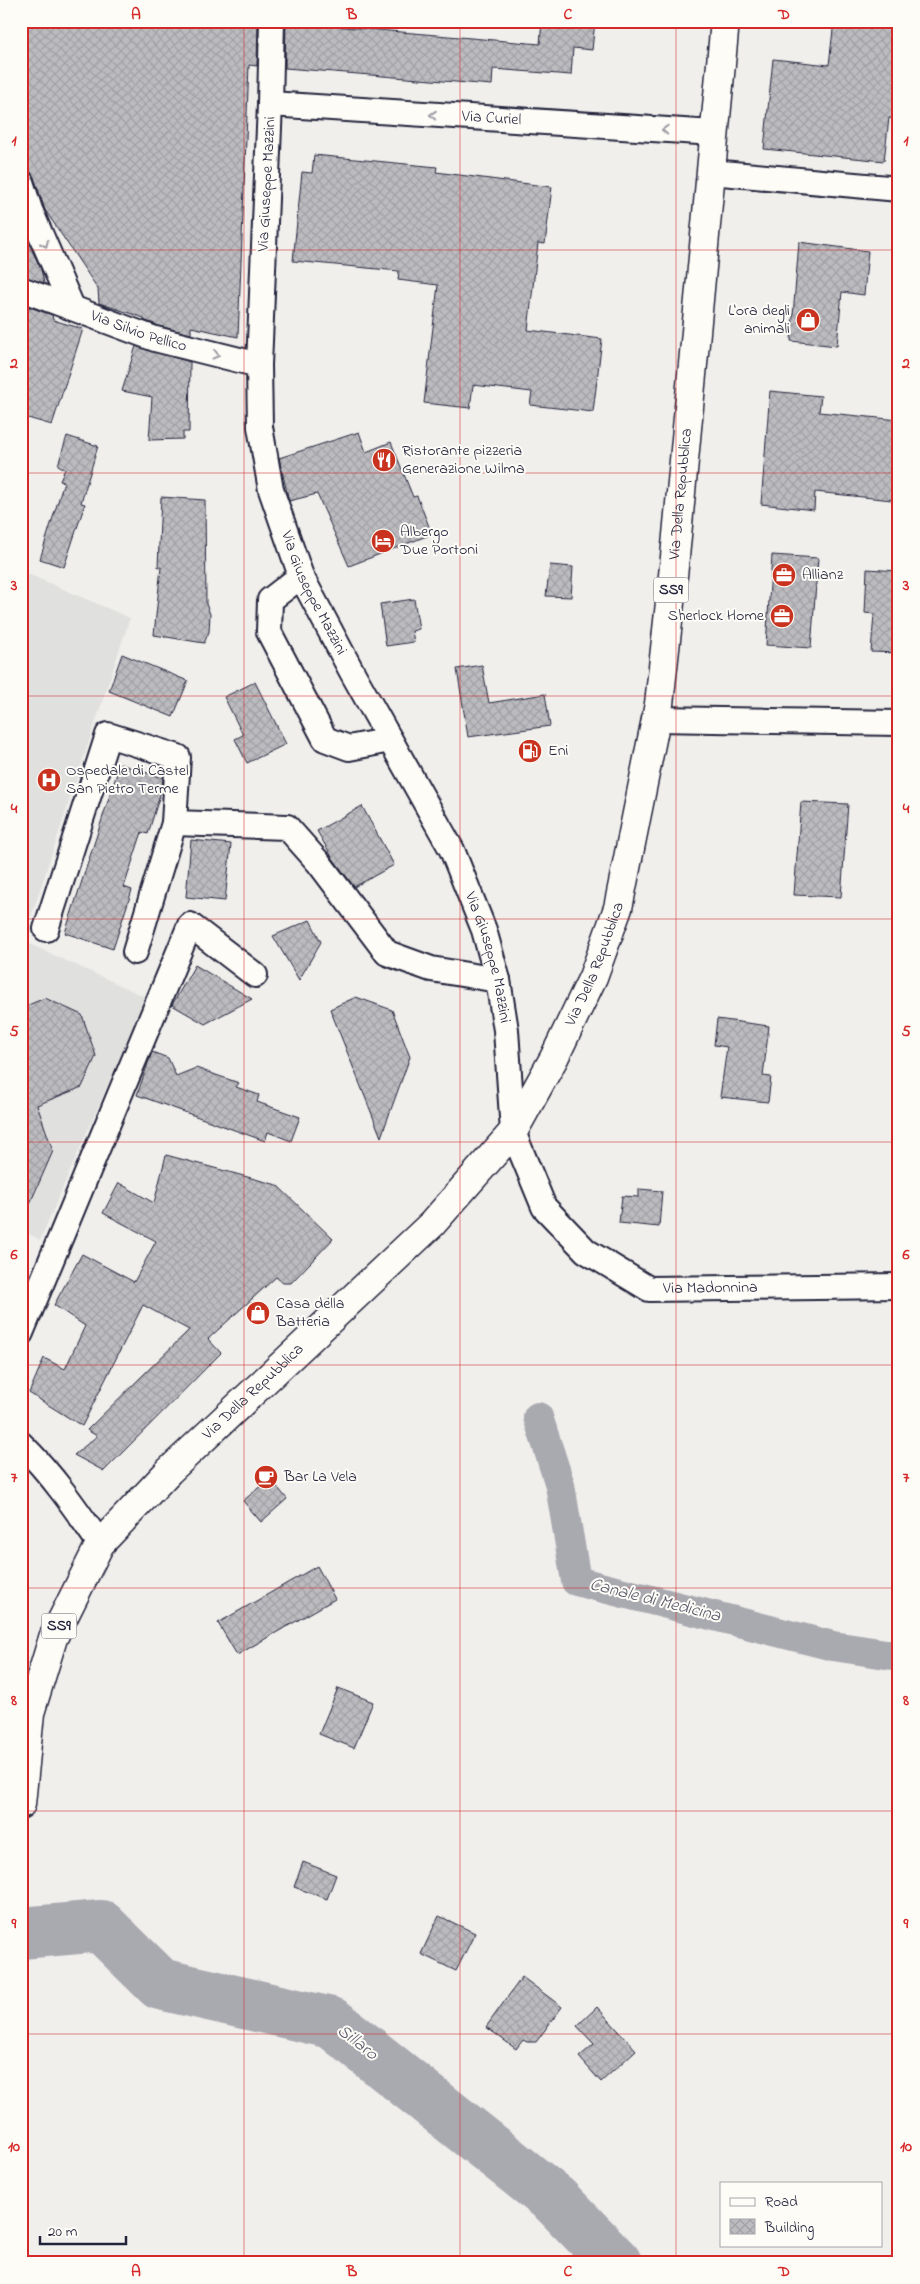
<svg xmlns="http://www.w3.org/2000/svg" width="920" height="2284" viewBox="0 0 920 2284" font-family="'Indie Flower',sans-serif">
  <defs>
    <pattern id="building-cross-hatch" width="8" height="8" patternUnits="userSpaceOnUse" patternTransform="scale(1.25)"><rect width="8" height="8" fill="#bcbcc0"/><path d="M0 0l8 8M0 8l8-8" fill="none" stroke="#a1a1a6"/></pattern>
  </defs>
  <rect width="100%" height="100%" fill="#f0efec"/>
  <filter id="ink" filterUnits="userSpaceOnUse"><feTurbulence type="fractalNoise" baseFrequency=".02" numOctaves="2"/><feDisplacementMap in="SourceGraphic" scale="10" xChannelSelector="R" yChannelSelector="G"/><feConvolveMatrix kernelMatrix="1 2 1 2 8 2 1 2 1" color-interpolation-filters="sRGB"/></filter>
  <g filter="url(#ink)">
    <polygon fill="#e0e0df" points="21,571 130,618 23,941 146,997 40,1240 21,1230"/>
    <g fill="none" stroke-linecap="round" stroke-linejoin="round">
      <polyline stroke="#a9a9b0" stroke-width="30" points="538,1417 560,1485 576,1581 833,1646 899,1656"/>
      <polyline stroke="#a9a9b0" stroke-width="52" points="21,1933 101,1926 160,1984 332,2023 555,2200 616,2263"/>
    </g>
    <g fill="url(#building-cross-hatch)" stroke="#22223b">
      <polygon points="21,21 258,21 257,66 249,65 238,337 191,327 191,334 159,326 144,320 144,318 99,303 98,289 45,210 34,177 30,172 21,169"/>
      <polygon points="542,21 595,21 592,50 573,48 571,75 493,69 492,85 285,68 286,22 540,44"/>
      <polygon points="834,21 899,21 899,119 889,118 884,161 764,149 773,59 829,65"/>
      <polygon points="314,155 437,167 436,172 552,187 545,244 538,243 528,330 602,339 593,412 530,405 532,392 473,385 470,408 424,403 438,285 398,280 399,271 293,261 302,172 312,173"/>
      <polygon points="21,227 41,269 44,283 21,276"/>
      <polygon points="799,242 868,251 864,295 842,292 837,346 791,341"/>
      <polygon points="21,304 52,315 53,320 83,329 52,425 21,416"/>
      <polygon points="136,346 190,362 189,432 183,432 183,439 149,440 152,397 122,391"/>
      <polygon points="770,391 821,396 819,412 899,420 899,487 893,487 892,500 815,492 814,510 761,504"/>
      <polygon points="359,432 366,452 391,442 413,497 417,496 432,534 349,566 317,494 289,501 279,458"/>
      <polygon points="67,436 98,446 81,503 85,504 64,567 40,559 64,482 60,481 65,469 58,465"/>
      <polygon points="161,497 205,500 206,604 210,614 209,632 204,643 154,635 161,567 158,567"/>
      <polygon points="772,555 818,558 811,648 766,645"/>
      <polygon points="550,565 573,567 571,597 546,596"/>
      <polygon points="867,569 899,571 899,653 871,652 874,614 865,613"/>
      <polygon points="414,599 419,629 412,631 414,642 386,646 380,604"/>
      <polygon points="122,654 188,681 173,717 109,691"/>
      <polygon points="482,665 489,703 545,694 550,726 468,737 457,669"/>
      <polygon points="255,682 286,744 247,763 235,739 243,735 224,697"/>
      <polygon points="120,764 163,778 162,788 148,834 142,832 124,887 132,890 113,949 65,933"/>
      <polygon points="801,802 848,804 841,897 794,895"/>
      <polygon points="362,806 394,865 354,887 332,857 317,831"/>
      <polygon points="191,840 231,844 225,901 186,897"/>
      <polygon points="310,920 321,942 299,980 273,936"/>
      <polygon points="195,965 252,999 205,1024 172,1005"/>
      <polygon points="356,997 392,1010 410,1057 381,1137 330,1009"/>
      <polygon points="45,998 82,1015 96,1056 82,1087 37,1105 53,1151 21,1224 21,1008"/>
      <polygon points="717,1019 769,1026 763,1076 771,1077 768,1102 720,1097 727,1047 714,1045"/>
      <polygon points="152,1052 168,1058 176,1076 196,1068 239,1083 236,1087 259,1095 257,1102 300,1117 291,1141 268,1132 265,1141 137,1095"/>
      <polygon points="166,1155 277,1185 333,1239 291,1283 283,1283 276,1277 208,1339 221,1353 104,1471 74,1455 97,1436 87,1430 189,1330 143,1305 82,1426 29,1393 44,1358 65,1369 85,1326 54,1305 82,1254 134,1282 156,1241 103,1213 119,1183 154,1203"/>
      <polygon points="639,1189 662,1191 659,1227 619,1223 622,1196 639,1197"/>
      <polygon points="270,1478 287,1499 261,1522 243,1501"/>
      <polygon points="317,1566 335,1599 237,1655 218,1623"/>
      <polygon points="338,1688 373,1702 354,1748 319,1734"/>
      <polygon points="303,1862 336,1875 327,1899 294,1887"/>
      <polygon points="439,1916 475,1933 456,1971 421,1954"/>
      <polygon points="522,1977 562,2007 536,2042 527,2042 523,2040 516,2049 486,2027"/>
      <polygon points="597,2007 636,2050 601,2082 579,2057 594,2044 577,2026"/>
    </g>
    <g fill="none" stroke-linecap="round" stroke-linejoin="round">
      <g stroke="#22223b" stroke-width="28">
        <g id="street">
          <path id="s1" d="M272,21L270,104L259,365L260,427L271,490L301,576L352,672L452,850L484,930L498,980L506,1030L513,1132L544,1207L586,1251L649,1289L899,1286"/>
          <path id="s2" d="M270,104L714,133"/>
          <polyline points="711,172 899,189"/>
          <polyline points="21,182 30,210 72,307"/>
          <path id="s3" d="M21,289L155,339L259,365"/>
          <polyline points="301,576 270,600 269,632 325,739 349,748 390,740"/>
          <polyline points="656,719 899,723"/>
          <polyline points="46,929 108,735 178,757 174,823 287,827 319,863 387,953 431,969 498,980"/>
          <polyline points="135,952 174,823"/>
          <polyline points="21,1333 190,925 255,975"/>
          <path d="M21,1444C52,1474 76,1509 100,1544"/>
        </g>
      </g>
      <g stroke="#22223b" stroke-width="31">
        <g id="primary">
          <path id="s4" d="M21,1804L30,1713L53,1638L100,1544L169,1471L432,1224L513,1132L554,1058L593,977L618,908L659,704L675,557L725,21"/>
        </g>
      </g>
      <use href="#street" stroke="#fdfcf7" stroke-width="24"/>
      <use href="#primary" stroke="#fdfcf7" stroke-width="28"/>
    </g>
    <defs><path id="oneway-chevron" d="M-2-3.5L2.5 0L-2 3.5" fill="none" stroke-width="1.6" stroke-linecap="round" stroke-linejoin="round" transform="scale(1.25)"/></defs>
    <g stroke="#9a9aa2">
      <use href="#oneway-chevron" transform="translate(433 115) rotate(-176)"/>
      <use href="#oneway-chevron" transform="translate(665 130) rotate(-177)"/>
      <use href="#oneway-chevron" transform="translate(45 244) rotate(66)"/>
      <use href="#oneway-chevron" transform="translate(216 355) rotate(14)"/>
    </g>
  </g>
  <path fill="none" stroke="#d62828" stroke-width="1" stroke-opacity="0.55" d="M244,21V2263M460,21V2263M676,21V2263M21,250H899M21,473H899M21,696H899M21,919H899M21,1142H899M21,1365H899M21,1588H899M21,1811H899M21,2034H899"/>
  <defs>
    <g id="shop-disc" transform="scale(1.25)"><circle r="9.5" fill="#c8321e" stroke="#fdfcf7"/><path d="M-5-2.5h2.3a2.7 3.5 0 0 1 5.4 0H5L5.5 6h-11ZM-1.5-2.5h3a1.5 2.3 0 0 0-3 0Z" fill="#fff"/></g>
    <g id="restaurant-disc" transform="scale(1.25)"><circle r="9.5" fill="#c8321e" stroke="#fdfcf7"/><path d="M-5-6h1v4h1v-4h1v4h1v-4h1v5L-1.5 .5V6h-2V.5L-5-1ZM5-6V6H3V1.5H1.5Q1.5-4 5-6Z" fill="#fff"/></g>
    <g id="hotel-disc" transform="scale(1.25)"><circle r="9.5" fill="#c8321e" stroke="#fdfcf7"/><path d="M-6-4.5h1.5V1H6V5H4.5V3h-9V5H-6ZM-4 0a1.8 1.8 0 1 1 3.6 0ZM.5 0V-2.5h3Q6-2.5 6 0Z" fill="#fff"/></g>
    <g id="office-disc" transform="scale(1.25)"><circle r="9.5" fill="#c8321e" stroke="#fdfcf7"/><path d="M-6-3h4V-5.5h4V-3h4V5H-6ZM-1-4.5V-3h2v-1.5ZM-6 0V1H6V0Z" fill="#fff"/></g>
    <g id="fuel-disc" transform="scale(1.25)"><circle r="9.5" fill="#c8321e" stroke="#fdfcf7"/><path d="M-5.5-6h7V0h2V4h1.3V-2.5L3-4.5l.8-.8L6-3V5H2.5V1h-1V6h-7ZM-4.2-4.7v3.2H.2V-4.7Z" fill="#fff"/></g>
    <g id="hospital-disc" transform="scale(1.25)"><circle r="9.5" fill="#c8321e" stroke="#fdfcf7"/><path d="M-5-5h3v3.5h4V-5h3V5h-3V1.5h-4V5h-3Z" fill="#fff"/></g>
    <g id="cafe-disc" transform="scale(1.25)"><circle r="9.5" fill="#c8321e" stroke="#fdfcf7"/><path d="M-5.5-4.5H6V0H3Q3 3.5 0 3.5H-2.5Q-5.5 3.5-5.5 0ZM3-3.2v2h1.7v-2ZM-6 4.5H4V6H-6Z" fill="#fff"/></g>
  </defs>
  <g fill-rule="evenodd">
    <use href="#shop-disc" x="808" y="320"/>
    <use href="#restaurant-disc" x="384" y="460"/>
    <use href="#hotel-disc" x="383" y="541"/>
    <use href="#office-disc" x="784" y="575"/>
    <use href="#office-disc" x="782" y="616"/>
    <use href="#fuel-disc" x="530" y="751"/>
    <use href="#hospital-disc" x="49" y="780"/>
    <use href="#shop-disc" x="258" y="1313"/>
    <use href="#cafe-disc" x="266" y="1477"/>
  </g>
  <g text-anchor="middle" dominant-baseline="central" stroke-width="4" stroke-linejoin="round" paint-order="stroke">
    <g fill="#fdfcf7" stroke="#646373" stroke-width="1">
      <rect x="653.5" y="577.5" width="35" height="25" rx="4"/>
      <rect x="41.5" y="1613.5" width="35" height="25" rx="4"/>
    </g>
    <g font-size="15" font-weight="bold" fill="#22223b">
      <text x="671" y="590">SS9</text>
      <text x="59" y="1626">SS9</text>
    </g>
    <g font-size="16" fill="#22223b" stroke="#fdfcf7">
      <text stroke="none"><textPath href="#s2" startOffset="222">Via Curiel</textPath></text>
      <text transform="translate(267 184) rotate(-87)">Via Giuseppe Mazzini</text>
      <text stroke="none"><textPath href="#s3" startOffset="125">Via Silvio Pellico</textPath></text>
      <text stroke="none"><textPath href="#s4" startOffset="1526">Via Della Repubblica</textPath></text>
      <text stroke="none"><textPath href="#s1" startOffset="582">Via Giuseppe Mazzini</textPath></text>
      <text stroke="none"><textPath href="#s1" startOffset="988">Via Giuseppe Mazzini</textPath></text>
      <text stroke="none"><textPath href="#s4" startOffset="1046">Via Della Repubblica</textPath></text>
      <text stroke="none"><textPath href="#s1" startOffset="1442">Via Madonnina</textPath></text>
      <text stroke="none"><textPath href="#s4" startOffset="491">Via Della Repubblica</textPath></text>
    </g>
    <g font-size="16" fill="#22223b" stroke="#fdfcf7" text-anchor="start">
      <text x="790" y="311" text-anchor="end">L'ora degli<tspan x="790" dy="18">animali</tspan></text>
      <text x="402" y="451">Ristorante pizzeria<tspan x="402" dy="18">Generazione Wilma</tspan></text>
      <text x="400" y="532">Albergo<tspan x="400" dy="18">Due Portoni</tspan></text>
      <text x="802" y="575">Allianz</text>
      <text x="764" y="616" text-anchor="end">Sherlock Home</text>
      <text x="548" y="751">Eni</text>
      <text x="66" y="771">Ospedale di Castel<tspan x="66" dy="18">San Pietro Terme</tspan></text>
      <text x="276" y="1304">Casa della<tspan x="276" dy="18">Batteria</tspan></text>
      <text x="284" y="1477">Bar La Vela</text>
    </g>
    <g font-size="18" font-style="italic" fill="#58586a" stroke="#fdfcf7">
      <text transform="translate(655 1601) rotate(14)">Canale di Medicina</text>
      <text transform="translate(357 2043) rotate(38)">Sillaro</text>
    </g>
  </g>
  <rect width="920" height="2284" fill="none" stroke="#fdfcf7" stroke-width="55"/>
  <rect x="720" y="2182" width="162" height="65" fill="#fdfcf7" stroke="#a5a5ac"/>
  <rect x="730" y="2198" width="25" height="8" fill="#fdfcf7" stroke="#a5a5ac"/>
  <text x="765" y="2206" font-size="15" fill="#22223b">Road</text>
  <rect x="730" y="2219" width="25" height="15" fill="url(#building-cross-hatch)" stroke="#a5a5ac"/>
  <text x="765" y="2232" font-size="15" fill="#22223b">Building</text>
  <path d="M40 2236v8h86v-8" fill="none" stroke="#22223b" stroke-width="2.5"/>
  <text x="48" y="2236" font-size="15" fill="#22223b" stroke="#fdfcf7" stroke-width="4" paint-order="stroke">20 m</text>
  <rect x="28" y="28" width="864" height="2228" fill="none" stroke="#d62828" stroke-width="2"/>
  <g font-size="16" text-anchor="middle" font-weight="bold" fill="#d62828">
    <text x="136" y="19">A</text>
    <text x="352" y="19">B</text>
    <text x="568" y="19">C</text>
    <text x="784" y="19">D</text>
    <text x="14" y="145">1</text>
    <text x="906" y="145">1</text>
    <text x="14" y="368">2</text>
    <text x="906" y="368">2</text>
    <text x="14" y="590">3</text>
    <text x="906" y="590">3</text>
    <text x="14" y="813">4</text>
    <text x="906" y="813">4</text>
    <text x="14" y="1036">5</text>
    <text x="906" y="1036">5</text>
    <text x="14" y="1259">6</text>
    <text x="906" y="1259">6</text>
    <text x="14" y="1482">7</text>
    <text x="906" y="1482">7</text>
    <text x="14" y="1705">8</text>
    <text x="906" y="1705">8</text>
    <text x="14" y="1928">9</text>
    <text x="906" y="1928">9</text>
    <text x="14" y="2151">10</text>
    <text x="906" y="2151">10</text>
    <text x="136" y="2276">A</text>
    <text x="352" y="2276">B</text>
    <text x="568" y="2276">C</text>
    <text x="784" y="2276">D</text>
  </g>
</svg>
